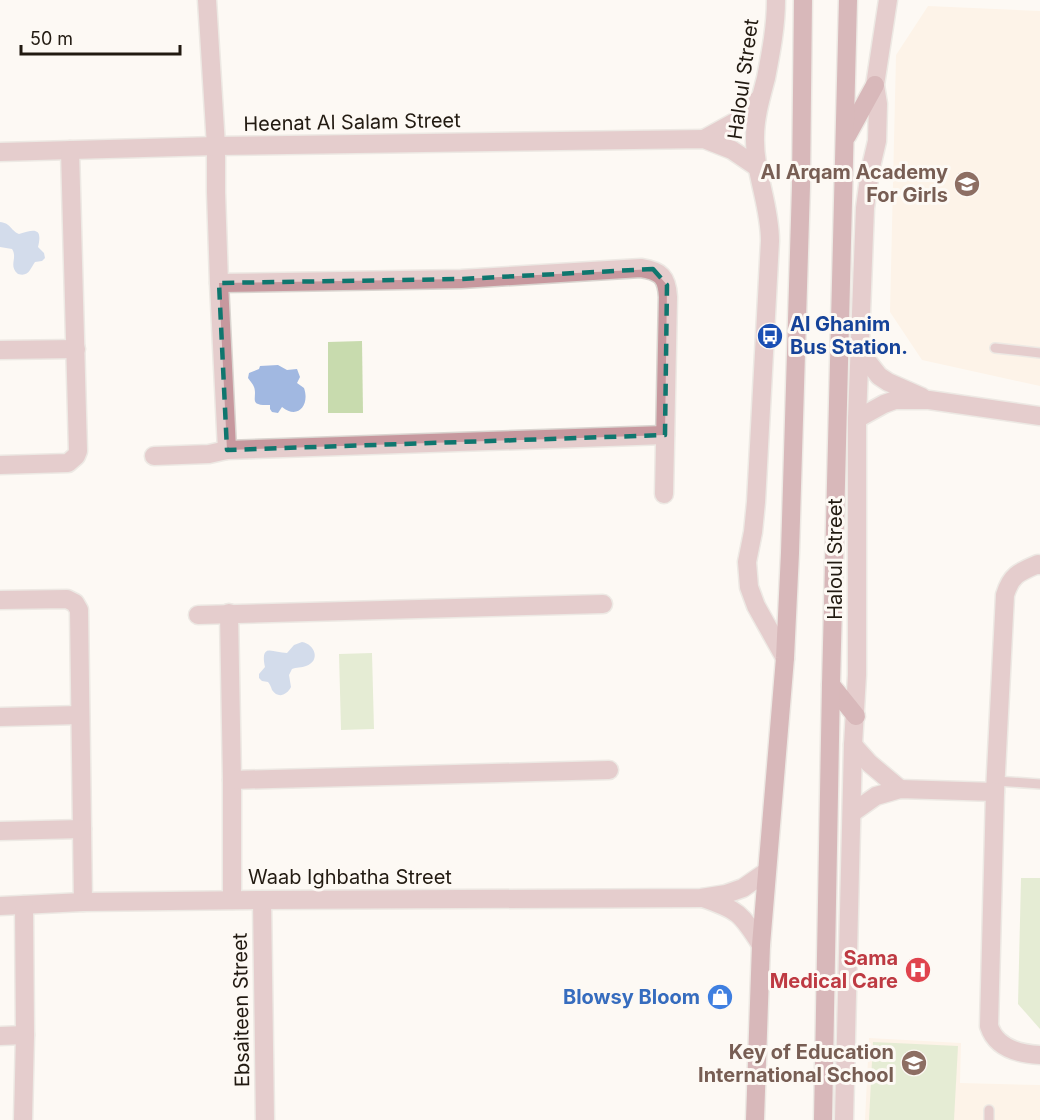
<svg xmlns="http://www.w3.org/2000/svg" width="1040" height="1120" viewBox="0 0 1040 1120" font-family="Inter,sans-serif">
  <rect width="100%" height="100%" fill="#fdf9f4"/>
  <g fill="#fcebd9">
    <polygon points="928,6 1040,11 1040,386 922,360 890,312 896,55"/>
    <polygon points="869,1038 961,1043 960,1083 1040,1085 1040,1120 865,1120"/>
  </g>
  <g fill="#c8dbae">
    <polygon points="362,341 363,413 328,413 328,342"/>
    <polygon points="372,653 374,729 341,730 339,654"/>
    <polygon points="1021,878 1040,878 1040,1029 1018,1004"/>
    <polygon points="873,1042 958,1046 954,1120 869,1120"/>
  </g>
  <g fill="#a1b8e1">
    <path d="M0,222C11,223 10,230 19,234C34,229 43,227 38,247L44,253L45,258L42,261L35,262C30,269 29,277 18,274C8,266 18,258 12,249L0,247Z"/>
    <path d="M278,365L287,370L297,369L300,377L297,383L304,388C310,405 298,420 282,407L278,413L272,412L270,409V405C247,406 258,398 254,387C253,384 250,381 248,378L249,373L259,369L260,366Z"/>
    <path d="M302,642C315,644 321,661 306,666C302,668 296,667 292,669L289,675L291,687C287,695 278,699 272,690C271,687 270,684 268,682L262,681L259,678V674L265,667C260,642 273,653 287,653L294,645Z"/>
  </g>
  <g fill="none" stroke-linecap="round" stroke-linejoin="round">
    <g stroke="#dad5d0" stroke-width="12">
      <g id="lane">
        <polyline points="995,348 1040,353"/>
        <polyline points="996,781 1040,784"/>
        <polyline points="989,1120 989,1110"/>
      </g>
    </g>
    <g stroke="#dad5d0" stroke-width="21">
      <g id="street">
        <polyline points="207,0 216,146 216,192 219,283 227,450"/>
        <path d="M776,0C776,26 771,52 766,78C761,97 755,117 755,137C754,173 770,204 770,241L756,502L753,532L747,562L749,587L756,606L785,658"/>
        <polyline points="704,139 735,122 760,98"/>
        <polyline points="0,152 216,146 704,139 732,150 757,167"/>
        <path d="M219,283L461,279L641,268C661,271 667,277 668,297L664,494"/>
        <polyline points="0,350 76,349"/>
        <polyline points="860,352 879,376 888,382 922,397"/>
        <polyline points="857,419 884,404 895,400 929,400 1040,416"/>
        <polyline points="154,456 209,454 227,450 665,435"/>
        <polyline points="0,465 68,463 76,456 78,451 70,150"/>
        <path d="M1040,565L1038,564C1019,572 1011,575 1005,595L995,792L989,1026C996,1048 1019,1054 1040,1055"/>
        <polyline points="0,600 67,599 75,603 79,610 83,902"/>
        <polyline points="229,613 232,780 232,900"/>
        <polyline points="198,615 603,604"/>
        <polyline points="0,717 80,715"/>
        <polyline points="853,745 869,763 900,789"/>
        <polyline points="232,780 609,770"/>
        <polyline points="852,813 876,796 900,789 995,792"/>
        <polyline points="0,831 82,829"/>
        <path d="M703,898C738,910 741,913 761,945"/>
        <polyline points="262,900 265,1120"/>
        <polyline points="0,906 83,902 262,900 701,898 726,894 743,888 766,872"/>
        <polyline points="0,1036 25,1035"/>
        <polyline points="23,1120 25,1035 24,905"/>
        <polyline points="844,1120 853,745 857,675 857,419 865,208 870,171 877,141 878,104 875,85 888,0"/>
      </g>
    </g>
    <g stroke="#dad5d0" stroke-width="21">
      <g id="secondary">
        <polyline points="847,136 875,85"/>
        <polyline points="831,685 856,716"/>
        <polyline points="755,1120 761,945 785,658 790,553 801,186 803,0"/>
        <polyline points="823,1120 831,685 848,0"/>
      </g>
    </g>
    <use href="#lane" stroke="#c7989e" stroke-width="9"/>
    <use href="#street" stroke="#c7989e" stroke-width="18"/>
    <use href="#secondary" stroke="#aa6973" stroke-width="18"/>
  </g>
  <path d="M0 0H1040V1120H0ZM653,269L667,285L665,435L227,450L219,283L461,279Z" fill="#fdf9f4" fill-opacity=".55" fill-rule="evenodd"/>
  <path fill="none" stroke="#0f766e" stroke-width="4.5" stroke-dasharray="12 8" stroke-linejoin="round" d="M653,269L667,285L665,435L227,450L219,283L461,279Z"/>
  <defs>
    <g id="school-disc" transform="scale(1.35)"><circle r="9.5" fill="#8d6e63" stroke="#fdf9f4"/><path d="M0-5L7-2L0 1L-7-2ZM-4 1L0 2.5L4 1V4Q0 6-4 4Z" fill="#fff"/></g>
    <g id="bus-disc" transform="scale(1.35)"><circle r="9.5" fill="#1a4fb4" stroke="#fdf9f4"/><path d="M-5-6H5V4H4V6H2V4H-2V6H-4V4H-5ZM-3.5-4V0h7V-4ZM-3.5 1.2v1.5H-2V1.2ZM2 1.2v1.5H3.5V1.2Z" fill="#fff"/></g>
    <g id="hospital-disc" transform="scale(1.35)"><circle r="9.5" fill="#e0444e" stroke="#fdf9f4"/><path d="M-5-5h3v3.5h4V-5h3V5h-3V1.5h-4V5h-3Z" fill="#fff"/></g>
    <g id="shop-disc" transform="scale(1.35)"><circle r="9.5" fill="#3f7fe0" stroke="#fdf9f4"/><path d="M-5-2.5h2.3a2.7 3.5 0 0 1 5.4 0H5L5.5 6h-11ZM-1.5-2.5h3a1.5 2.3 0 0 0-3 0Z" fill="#fff"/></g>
  </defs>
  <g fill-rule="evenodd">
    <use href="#school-disc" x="967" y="184"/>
    <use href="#bus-disc" x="770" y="336"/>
    <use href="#hospital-disc" x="918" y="970"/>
    <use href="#shop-disc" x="720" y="997"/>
    <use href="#school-disc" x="914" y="1063"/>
  </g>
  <g text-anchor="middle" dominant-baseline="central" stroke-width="6" stroke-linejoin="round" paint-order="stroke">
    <g font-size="20" fill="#221a11" stroke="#fdf9f4">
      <text transform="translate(743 79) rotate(-82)">Haloul Street</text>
      <text transform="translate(352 122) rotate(-1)">Heenat Al Salam Street</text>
      <text transform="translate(835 559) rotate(-90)">Haloul Street</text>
      <text x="350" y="877">Waab Ighbatha Street</text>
      <text transform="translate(241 1010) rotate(-91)">Ebsaiteen Street</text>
    </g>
    <g font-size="20" font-weight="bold" fill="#785e54" stroke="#fdf9f4" text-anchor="end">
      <text x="948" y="172">Al Arqam Academy<tspan x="948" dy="23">For Girls</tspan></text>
      <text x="894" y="1052">Key of Education<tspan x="894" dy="23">International School</tspan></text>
    </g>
    <g font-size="20" font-weight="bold" fill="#164399" stroke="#fdf9f4" text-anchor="start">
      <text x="790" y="324">Al Ghanim<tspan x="790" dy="23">Bus Station.</tspan></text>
    </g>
    <g font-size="20" font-weight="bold" fill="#be3a42" stroke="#fdf9f4" text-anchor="end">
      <text x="898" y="958">Sama<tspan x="898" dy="23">Medical Care</tspan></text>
    </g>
    <g font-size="20" font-weight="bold" fill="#366cbe" stroke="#fdf9f4" text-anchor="end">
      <text x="700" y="997">Blowsy Bloom</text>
    </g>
  </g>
  <path d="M21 45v9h159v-9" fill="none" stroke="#221a11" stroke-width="3"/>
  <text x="30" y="45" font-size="18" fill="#221a11" stroke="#fdf9f4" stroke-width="4.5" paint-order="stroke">50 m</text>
</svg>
